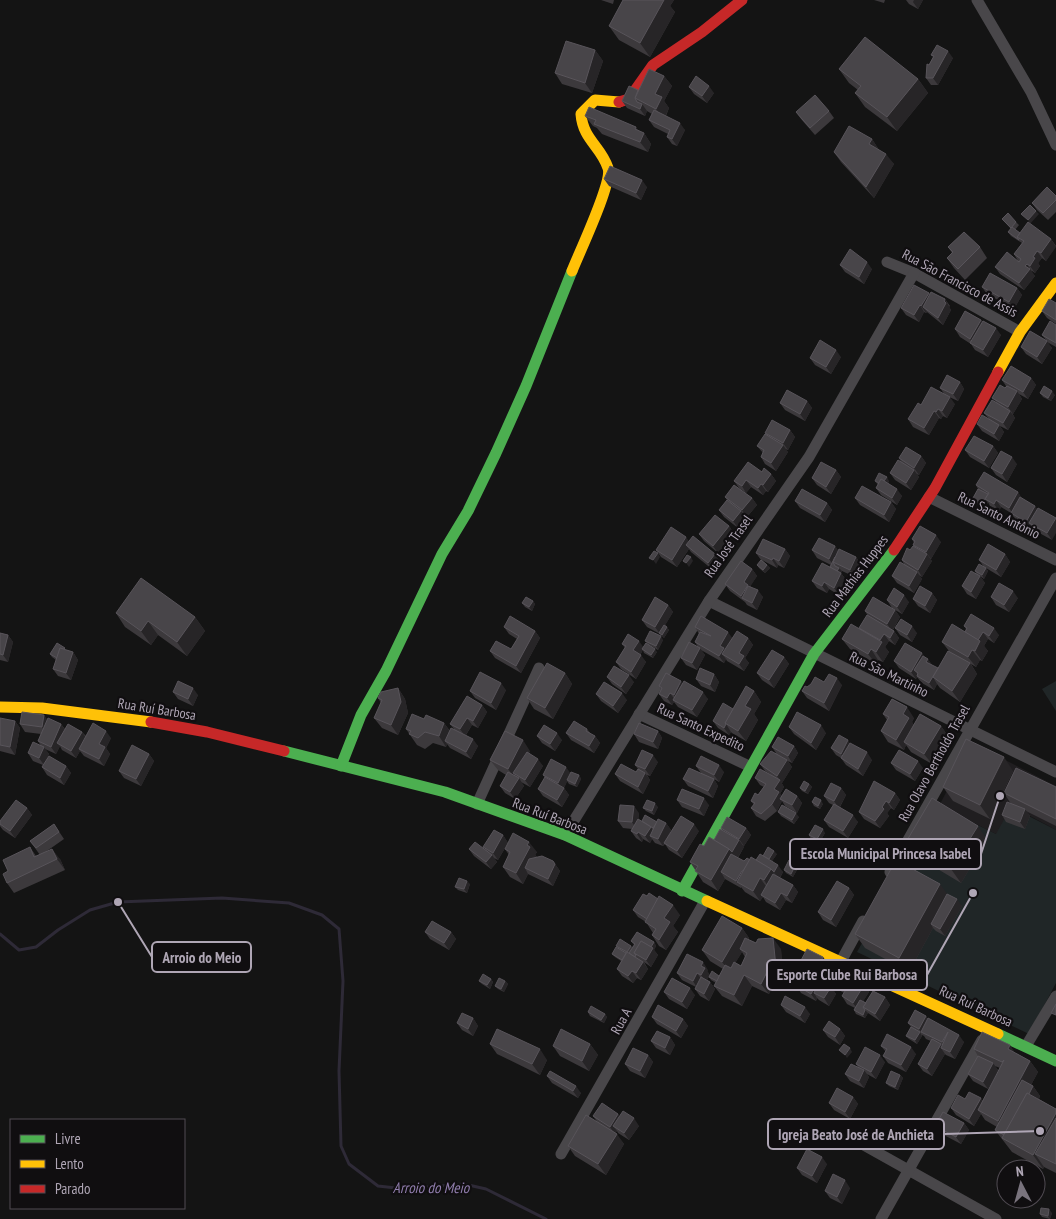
<svg xmlns="http://www.w3.org/2000/svg" width="1056" height="1219" viewBox="0 0 1056 1219" font-family="'PT Sans Narrow',sans-serif">
  <rect width="100%" height="100%" fill="#141414"/>
  <polygon fill="#201e20" points="972,743 1056,786 1056,830 1030,816 996,834 939,806"/>
  <g fill="#202627">
    <polygon points="1056,681 1056,711 1042,689"/>
    <polygon points="939,806 996,834 1011,807 1056,830 1056,983 1029,1034 857,952"/>
  </g>
  <g fill="none" stroke-linecap="round" stroke-linejoin="round">
    <polyline stroke="#2e2a37" stroke-width="3" points="0,934 19,950 36,947 58,930 90,910 118,902 222,898 289,903 322,915 339,929 343,981 339,1071 341,1146 349,1164 378,1186 405,1189 464,1184 486,1189 546,1219"/>
    <g stroke="#49474a" stroke-width="11">
      <polyline points="977,0 1031,92 1056,145"/>
      <polyline points="887,262 914,273 1020,332"/>
      <polyline points="929,497 1056,560"/>
      <polyline points="709,601 1056,772"/>
      <polyline points="639,714 751,767"/>
      <polyline points="477,804 539,668"/>
      <polyline points="565,835 709,601 809,457 914,273"/>
      <polyline points="890,872 1056,578"/>
      <polyline points="840,963 863,921"/>
      <polyline points="1026,1046 1056,996"/>
      <polyline points="828,1125 996,1219"/>
      <polyline points="561,1154 705,901"/>
      <polyline points="881,1219 982,1040"/>
    </g>
    <g stroke="#4caf50" stroke-width="11">
      <polyline points="284,751 445,792 565,835 707,901"/>
      <polyline points="341,766 361,715 386,671 442,554 468,511 496,453 526,386 572,271"/>
      <polyline points="682,891 814,654 894,550"/>
      <polyline points="998,1034 1056,1061"/>
    </g>
    <g stroke="#ffc107" stroke-width="11">
      <path d="M572,271C579,253 613,182 608,168C601,146 583,140 581,114L595,100L619,102"/>
      <polyline points="998,372 1020,332 1056,283"/>
      <polyline points="0,707 42,708 151,722"/>
      <polyline points="707,901 998,1034"/>
    </g>
    <g stroke="#c62828" stroke-width="11">
      <polyline points="619,102 629,99 653,65 702,32 742,0"/>
      <polyline points="894,550 935,488 998,372"/>
      <polyline points="151,722 207,732 284,751"/>
    </g>
  </g>
  <g fill="#3c393c" fill-rule="evenodd">
    <polygon points="601,0 614,0 613,4"/>
    <polygon points="623,0 674,0 670,6 675,12 650,57 619,40 609,26"/>
    <polygon points="874,0 885,0 884,3"/>
    <polygon points="906,0 923,0 918,9 909,4"/>
    <polygon points="595,50 603,61 592,93 562,84 555,73"/>
    <polygon points="931,55 953,58 938,85 931,85 926,78 929,65 933,57"/>
    <polygon points="839,69 918,79 928,93 897,131 865,107 855,93 858,90 849,83"/>
    <polygon points="664,76 672,86 664,101 669,108 666,116 685,130 677,146 672,144 667,137 668,134 654,127 649,120 652,114 647,111 645,116 627,108 622,101"/>
    <polygon points="689,87 714,93 707,103 694,94"/>
    <polygon points="829,111 834,118 815,135 801,119 796,112"/>
    <polygon points="585,116 636,127 638,131 644,133 651,144 648,152 602,134 597,128 593,126"/>
    <polygon points="872,139 879,150 894,164 874,198 841,162 834,152"/>
    <polygon points="604,179 647,187 641,200 609,186"/>
    <polygon points="1056,196 1056,212 1048,220 1037,210 1032,203"/>
    <polygon points="1002,219 1016,222 1019,225 1015,230 1020,233 1051,239 1056,246 1046,261 1042,258 1038,263 1040,266 1035,273 1032,271 1031,272 1035,276 1024,290 1000,274 995,267 1018,261 1014,254 1022,243 1011,236 1008,232 1011,229"/>
    <polygon points="948,247 980,247 987,258 965,280 954,268 947,258 952,253"/>
    <polygon points="840,265 872,269 864,284 845,272"/>
    <polygon points="982,287 1017,288 1022,295 1014,309 987,294"/>
    <polygon points="929,293 930,294 945,299 950,306 949,307 951,310 943,325 927,312 926,313 924,312 919,322 906,315 901,308"/>
    <polygon points="1056,303 1056,324 1047,318 1042,311"/>
    <polygon points="981,320 1001,335 988,357 975,350 971,344 960,337 955,329"/>
    <polygon points="1056,325 1056,347 1047,342 1052,348 1042,364 1026,354 1021,347 1046,340 1042,335"/>
    <polygon points="841,357 831,374 815,365 810,358"/>
    <polygon points="1031,378 1036,385 1028,399 1019,394 1022,399 1013,414 1012,413 1015,418 1008,430 1000,426 1004,432 999,441 982,431 977,424 989,419 984,413 996,402 992,398 1005,388 1006,386 1002,380"/>
    <polygon points="960,382 964,389 958,401 945,395 940,388"/>
    <polygon points="1040,393 1055,395 1051,401 1043,397"/>
    <polygon points="807,401 812,408 805,421 785,410 780,403"/>
    <polygon points="955,404 947,418 943,416 941,419 939,418 929,435 913,427 908,419"/>
    <polygon points="790,430 795,437 788,450 785,449 788,452 776,471 765,464 761,457 763,453 757,446 766,435 765,433"/>
    <polygon points="993,446 998,453 989,468 970,457 965,450"/>
    <polygon points="921,456 926,463 919,475 917,474 919,477 911,490 895,480 890,473 901,462 899,458"/>
    <polygon points="1017,464 1007,482 996,475 991,468"/>
    <polygon points="836,470 841,477 831,494 817,485 812,478"/>
    <polygon points="762,472 771,474 776,481 768,492 766,491 763,495 751,487 746,493 739,488 734,481"/>
    <polygon points="875,481 889,481 888,483 902,496 897,505 881,495 876,488 878,485"/>
    <polygon points="976,485 1018,492 1021,498 1035,506 1052,540 1034,530 1032,527 1031,529 1016,520 1011,513 1001,507 999,511 990,506 988,502 985,508 975,502 973,498 978,489"/>
    <polygon points="725,497 752,498 757,505 747,517 743,514 746,518 738,528 724,517 719,510 727,500"/>
    <polygon points="855,498 891,502 896,509 889,522 860,505"/>
    <polygon points="795,501 827,503 832,510 825,522 800,508"/>
    <polygon points="729,526 734,533 718,553 704,541 699,534"/>
    <polygon points="912,539 941,542 931,559 930,559 932,561 922,577 919,575 922,579 914,593 897,583 892,576 904,564 902,560 910,550 914,547 913,545 914,543"/>
    <polygon points="690,541 720,561 713,570 691,552 689,549 677,567 661,557 656,550"/>
    <polygon points="835,546 838,551 856,557 861,564 855,577 842,571 841,573 846,580 839,595 829,589 827,593 817,588 812,581 830,567 831,565 817,558 812,550"/>
    <polygon points="785,549 790,556 784,568 778,565 777,568 762,560 770,568 765,573 759,568 757,565 761,560 756,553"/>
    <polygon points="1005,554 1010,562 1001,577 986,568 988,571 984,579 980,576 985,583 976,599 967,594 962,586 977,575 975,571 984,567 979,560"/>
    <polygon points="752,569 757,576 750,586 763,597 757,610 747,605 745,602 730,591 725,584"/>
    <polygon points="932,593 937,600 930,613 918,606 913,599"/>
    <polygon points="991,597 1018,598 1009,612 996,605"/>
    <polygon points="887,600 909,602 902,614 892,608"/>
    <polygon points="533,601 535,604 532,611 525,607 522,603"/>
    <polygon points="668,605 673,612 665,625 669,630 664,638 660,634 647,627 642,620"/>
    <polygon points="895,610 900,617 893,630 894,631 899,638 895,645 889,641 885,647 889,652 883,662 878,660 876,664 850,649 842,639 859,629 868,616 865,611"/>
    <polygon points="116,613 195,617 205,631 187,656 158,635 151,645 125,627"/>
    <polygon points="964,626 999,635 994,643 988,639 984,646 988,651 982,661 980,660 976,667 971,664 977,674 960,702 940,688 937,684 934,690 922,683 917,677 916,679 899,668 894,661 925,657 933,666 938,669 949,651 942,642 965,632 966,629"/>
    <polygon points="504,627 535,631 540,638 521,673 495,658 490,651 511,649 517,639 509,634"/>
    <polygon points="695,627 732,638 748,638 753,645 745,658 749,663 744,671 727,661 726,659 724,663 701,650 705,655 697,670 686,665 681,658 698,647 695,642 699,634"/>
    <polygon points="895,628 917,633 912,642 900,635"/>
    <polygon points="0,633 8,635 13,642 8,662 0,660"/>
    <polygon points="663,640 658,650 648,644 645,641"/>
    <polygon points="622,644 643,647 657,652 653,658 644,653 643,650 640,655 646,662 636,679 621,669 616,662 625,648"/>
    <polygon points="66,650 73,652 78,660 71,680 58,676 53,669 56,660 52,657 50,654"/>
    <polygon points="784,657 789,664 774,688 762,680 757,673"/>
    <polygon points="565,673 572,684 553,719 534,709 527,698"/>
    <polygon points="714,674 719,682 715,692 701,686 696,679"/>
    <polygon points="607,677 634,682 626,694 612,684"/>
    <polygon points="824,682 842,685 829,711 807,698 802,691 807,687"/>
    <polygon points="683,683 708,699 697,717 678,707 674,702 672,705 664,701 659,694 661,689 659,686"/>
    <polygon points="398,688 405,699 408,713 398,735 382,728 374,718 381,703 378,698"/>
    <polygon points="506,690 496,710 475,698 470,691"/>
    <polygon points="754,691 761,702 754,714 758,720 746,741 732,733 731,732 729,735 718,728 713,721 733,709"/>
    <polygon points="173,692 198,695 193,706 178,699"/>
    <polygon points="596,694 627,700 618,713 601,701"/>
    <polygon points="482,705 487,712 478,728 472,725 466,735 478,746 471,759 450,748 447,744 446,747 433,743 425,749 417,745 406,729 424,719 444,723 450,731 454,729 450,724"/>
    <polygon points="883,714 914,718 912,722 914,725 941,726 948,736 932,764 911,752 906,745 904,750 888,742 881,731 887,720"/>
    <polygon points="47,720 61,724 65,729 82,732 86,736 111,738 106,748 110,754 104,766 84,756 80,751 76,758 62,750 60,746 56,754 45,749 49,754 45,763 66,766 71,773 64,785 47,775 42,767 43,765 33,761 28,753 41,746 38,741 41,734 25,732 20,724"/>
    <polygon points="0,721 15,721 20,728 15,755 0,751"/>
    <polygon points="789,727 826,733 816,750 794,734"/>
    <polygon points="587,729 591,734 595,736 600,743 594,753 571,740 566,733"/>
    <polygon points="658,731 662,738 658,749 639,742 634,734"/>
    <polygon points="537,736 562,740 555,751 542,743"/>
    <polygon points="794,746 798,753 792,763 788,761 792,767 782,783 781,782 784,787 780,794 782,796 797,796 802,803 797,813 785,806 782,801 777,811 765,821 756,816 751,808 754,805 751,801 758,795 764,787 760,785 755,778 771,775 765,771 760,764 776,753 772,747"/>
    <polygon points="831,748 872,760 863,776 846,765 841,758 836,755"/>
    <polygon points="530,751 529,753 543,766 530,787 521,782 524,786 515,799 505,793 500,786 506,775 498,770 490,760"/>
    <polygon points="149,754 154,761 141,786 124,778 119,771"/>
    <polygon points="658,762 650,776 647,775 650,780 643,794 620,781 615,774 636,772 638,769 635,765"/>
    <polygon points="891,763 923,768 915,781 896,770"/>
    <polygon points="696,766 724,772 719,782 714,779 718,786 713,798 688,786 683,779 701,773"/>
    <polygon points="1013,771 990,819 953,801 943,787"/>
    <polygon points="570,773 579,775 581,779 577,787 569,784 567,781 564,788 569,795 562,807 543,796 538,789 545,778 543,775"/>
    <polygon points="809,784 812,787 808,794 802,791 800,788"/>
    <polygon points="1056,787 1056,826 1026,811 1030,816 1025,829 1006,822 1002,815 1011,804 1004,793"/>
    <polygon points="841,788 846,795 840,807 858,822 848,838 829,827 824,820 833,805 829,803 824,796"/>
    <polygon points="895,793 900,800 894,810 891,808 887,813 889,816 880,828 864,819 859,812"/>
    <polygon points="677,800 709,805 704,816 682,807"/>
    <polygon points="812,802 823,804 820,809 814,806"/>
    <polygon points="658,807 654,815 646,811 643,808"/>
    <polygon points="27,808 32,815 15,838 3,830 0,826 0,821"/>
    <polygon points="778,812 799,817 794,824 781,816"/>
    <polygon points="639,813 638,820 642,822 666,823 671,830 668,837 699,831 682,858 669,850 665,844 663,846 655,843 652,839 650,843 643,839 642,842 636,838 631,831 632,829 623,828 618,821"/>
    <polygon points="54,824 64,839 44,853 60,859 65,870 14,893 7,883 8,871 30,847 36,856 40,855 30,841"/>
    <polygon points="721,828 746,828 751,835 744,846 742,845 744,847 738,858 744,861 750,860 756,860 763,856 777,854 772,861 783,872 780,878 793,885 798,892 792,903 786,900 780,910 766,902 763,897 760,901 745,892 741,887 741,888 725,879 718,891 703,882 690,862 704,846 714,840 722,830"/>
    <polygon points="825,833 819,843 811,839 809,835"/>
    <polygon points="503,835 508,843 498,860 494,858 497,862 491,869 474,856 469,849 485,849 483,847"/>
    <polygon points="987,840 961,883 916,856 906,842"/>
    <polygon points="505,849 537,852 535,855 537,857 553,861 560,871 553,886 530,875 528,874 523,884 510,877 503,867 509,855"/>
    <polygon points="796,864 798,868 793,877 786,873 784,870"/>
    <polygon points="470,884 467,893 458,890 455,887"/>
    <polygon points="849,888 854,895 836,927 823,920 818,912"/>
    <polygon points="947,895 962,906 945,936 936,931 933,928 909,972 865,948 855,934"/>
    <polygon points="633,910 680,915 673,926 678,932 666,950 659,946 652,935 653,933 646,922 638,917"/>
    <path d="M742,928L749,938V940L756,943L781,949L783,978H776L769,994L752,986L742,1006L722,996L714,986L716,983L711,980L709,977L719,976L723,969L710,961L702,950ZM742,952L745,957L741,966L735,963Z"/>
    <polygon points="425,932 451,932 456,939 449,950 430,939"/>
    <polygon points="631,941 654,942 656,946 654,950 658,955 651,967 644,962 648,969 641,980 637,978 633,983 622,976 617,969 621,961 615,957 612,954 618,948 616,946 631,946 632,947 634,945"/>
    <polygon points="823,957 828,964 825,971 826,973 847,978 850,982 864,985 869,992 863,1001 866,1003 885,997 890,1005 880,1021 868,1013 865,1018 856,1014 854,1010 855,1008 847,1004 842,996 844,993 829,984 826,981 825,984 831,987 836,994 829,1006 819,1000 817,998 816,1001 801,993 796,985 807,976 803,973 798,966"/>
    <polygon points="708,970 707,971 710,975 707,980 710,982 715,989 709,1001 700,996 695,989 696,987 682,980 677,973"/>
    <polygon points="491,979 493,982 490,989 482,984 479,981"/>
    <polygon points="505,981 508,984 504,992 498,989 495,986"/>
    <polygon points="664,992 695,995 687,1009 669,999"/>
    <polygon points="781,1005 810,1014 805,1023 786,1012"/>
    <polygon points="588,1012 605,1014 607,1017 604,1023 590,1016"/>
    <polygon points="926,1016 928,1019 964,1042 955,1059 946,1055 945,1054 932,1076 923,1071 918,1064 931,1041 926,1039 924,1036 922,1035 922,1036 917,1044 909,1039 906,1036 911,1027 908,1023"/>
    <polygon points="652,1017 683,1019 688,1026 681,1038 657,1024"/>
    <polygon points="473,1018 478,1026 473,1036 462,1030 457,1023"/>
    <polygon points="840,1029 845,1036 840,1045 828,1037 823,1030"/>
    <polygon points="670,1037 675,1045 670,1055 656,1048 651,1041"/>
    <polygon points="490,1044 547,1060 540,1075 497,1054"/>
    <polygon points="590,1044 598,1055 589,1071 560,1056 553,1046"/>
    <polygon points="881,1046 916,1054 906,1072 888,1063 883,1056 886,1052"/>
    <polygon points="974,1049 1016,1053 1030,1061 1038,1072 1031,1085 1033,1086 1040,1096 1039,1099 1056,1109 1056,1173 1044,1167 1043,1169 1012,1152 995,1130 997,1127 985,1120 981,1114 974,1126 956,1115 951,1108 965,1099 983,1100 1000,1068 995,1066 998,1070 988,1089 973,1081 968,1074 978,1056"/>
    <polygon points="648,1055 653,1062 645,1078 630,1071 625,1064"/>
    <polygon points="885,1062 876,1079 867,1074 869,1077 864,1088 850,1081 845,1074 858,1067 856,1064"/>
    <polygon points="900,1075 903,1078 898,1090 889,1086 886,1083"/>
    <polygon points="547,1076 581,1093 578,1098 552,1083"/>
    <polygon points="853,1097 858,1104 850,1119 834,1110 829,1103"/>
    <polygon points="618,1114 619,1116 639,1126 629,1140 618,1133 617,1131 615,1133 624,1144 606,1175 575,1156 568,1146 598,1123 593,1116"/>
    <polygon points="964,1123 969,1130 961,1144 940,1133 935,1126"/>
    <polygon points="827,1164 817,1183 802,1175 797,1168"/>
    <polygon points="850,1188 842,1204 830,1198 825,1191"/>
    <polygon points="1052,1213 1050,1219 1042,1217 1040,1214"/>
  </g>
  <g fill="#272527">
    <polygon points="663,0 674,0 670,6 675,12 650,57 640,43"/>
    <polygon points="914,0 923,0 918,9 913,2"/>
    <polygon points="595,50 603,61 592,93 585,83"/>
    <polygon points="948,51 953,58 938,85 933,78"/>
    <polygon points="664,76 672,86 664,101 669,108 664,119 656,109 655,94"/>
    <polygon points="918,79 928,93 897,131 887,117"/>
    <polygon points="709,86 714,93 707,103 702,96"/>
    <polygon points="642,104 647,111 645,116 640,109"/>
    <polygon points="680,123 685,130 677,146 672,139"/>
    <polygon points="636,127 642,137 644,133 651,144 648,152 640,142 635,129"/>
    <polygon points="872,139 879,150 869,144"/>
    <polygon points="886,154 894,164 874,198 866,187"/>
    <polygon points="642,180 647,187 641,200 636,193"/>
    <polygon points="1036,211 1039,214 1030,224 1028,220"/>
    <polygon points="1051,239 1056,247 1046,261 1041,253"/>
    <polygon points="1037,251 1042,258 1038,263 1040,266 1035,273 1030,266 1033,257"/>
    <polygon points="867,262 872,269 864,284 859,277"/>
    <polygon points="1027,264 1035,276 1024,290 1019,283 1025,266"/>
    <polygon points="1017,288 1022,295 1014,309 1009,302"/>
    <polygon points="929,293 934,300 923,307 927,312 926,313 921,306"/>
    <polygon points="945,299 951,310 943,325 938,318"/>
    <polygon points="920,305 924,312 919,322 914,315"/>
    <polygon points="981,320 986,327 974,345 970,339"/>
    <polygon points="996,328 1001,335 988,357 983,350"/>
    <polygon points="1047,341 1052,348 1042,364 1037,357"/>
    <polygon points="836,350 841,357 831,374 826,367"/>
    <polygon points="1031,378 1036,385 1028,399 1023,392"/>
    <polygon points="960,382 964,389 958,401 953,394"/>
    <polygon points="1017,391 1022,399 1013,414 1008,407"/>
    <polygon points="1052,391 1055,395 1051,401 1048,398"/>
    <polygon points="950,397 955,404 947,418 942,411"/>
    <polygon points="807,401 812,408 805,421 800,414"/>
    <polygon points="938,409 943,416 941,419 936,412"/>
    <polygon points="934,411 939,418 929,435 924,428"/>
    <polygon points="1010,411 1015,418 1008,430 1003,423"/>
    <polygon points="999,425 1004,432 999,441 994,434"/>
    <polygon points="790,430 795,437 788,450 783,443"/>
    <polygon points="783,445 788,452 776,471 771,463"/>
    <polygon points="993,446 998,453 989,468 984,461"/>
    <polygon points="921,456 926,463 919,475 914,468"/>
    <polygon points="1012,457 1017,464 1007,482 1002,474"/>
    <polygon points="836,470 841,477 831,494 826,487"/>
    <polygon points="914,470 919,477 911,490 906,483"/>
    <polygon points="771,474 776,481 768,492 763,485"/>
    <polygon points="887,477 889,481 885,489 882,485"/>
    <polygon points="746,480 751,487 746,493 742,486"/>
    <polygon points="761,484 766,491 763,495 758,488"/>
    <polygon points="897,489 902,496 897,505 892,498"/>
    <polygon points="1018,492 1023,500 1014,515 1009,508"/>
    <polygon points="752,498 757,505 747,517 742,510"/>
    <polygon points="985,499 988,502 985,508 982,504"/>
    <polygon points="996,500 1001,507 999,511 994,504"/>
    <polygon points="891,502 896,509 889,522 884,515"/>
    <polygon points="827,503 832,510 825,522 820,515"/>
    <polygon points="1035,506 1040,513 1029,523 1032,527 1031,529 1026,522"/>
    <polygon points="741,511 746,518 738,528 733,521"/>
    <polygon points="1056,518 1056,533 1052,540 1047,533"/>
    <polygon points="729,526 734,533 718,553 713,546"/>
    <polygon points="936,535 941,542 931,559 926,552"/>
    <polygon points="686,537 691,544 686,545 689,549 677,567 672,560"/>
    <polygon points="835,546 840,553 833,562 834,566 829,559"/>
    <polygon points="785,549 790,556 784,568 779,561"/>
    <polygon points="658,553 660,557 656,564 653,560"/>
    <polygon points="715,554 720,561 713,570 708,563"/>
    <polygon points="927,554 932,561 922,577 918,570"/>
    <polygon points="1005,554 1010,562 1001,577 996,570"/>
    <polygon points="691,557 693,561 689,567 686,563"/>
    <polygon points="856,557 861,564 855,577 850,570"/>
    <polygon points="773,558 778,565 777,568 772,560"/>
    <polygon points="767,565 770,568 765,573 763,570"/>
    <polygon points="839,568 842,571 840,575 837,572"/>
    <polygon points="986,568 988,571 984,579 982,575"/>
    <polygon points="752,569 757,576 743,598 741,596 744,582"/>
    <polygon points="917,572 922,579 914,593 909,586"/>
    <polygon points="841,573 846,580 839,595 834,588"/>
    <polygon points="980,576 985,583 976,599 971,592"/>
    <polygon points="824,582 829,589 827,593 822,586"/>
    <polygon points="758,590 763,597 757,610 752,603"/>
    <polygon points="1013,591 1018,598 1009,612 1004,605"/>
    <polygon points="932,593 937,600 930,613 925,606"/>
    <polygon points="904,595 909,602 902,614 897,607"/>
    <polygon points="533,601 535,604 532,611 529,607"/>
    <polygon points="668,605 673,612 660,634 659,633 660,634 655,627"/>
    <polygon points="895,610 900,617 892,631 887,624"/>
    <polygon points="195,617 205,631 187,656 177,642"/>
    <polygon points="148,621 158,635 151,645 141,631"/>
    <polygon points="912,626 917,633 912,642 907,635"/>
    <polygon points="667,627 669,630 664,638 662,635"/>
    <polygon points="994,628 999,635 994,643 989,636"/>
    <polygon points="535,631 540,638 521,673 516,666"/>
    <polygon points="894,631 899,638 895,645 890,638"/>
    <polygon points="728,632 733,639 722,654 726,659 724,663 719,656 720,646"/>
    <polygon points="983,632 988,639 984,646 988,651 982,661 975,651 978,641"/>
    <polygon points="884,634 889,641 885,647 889,652 883,662 876,652 880,640"/>
    <polygon points="8,635 13,642 8,662 3,655"/>
    <polygon points="661,636 663,640 658,650 656,646"/>
    <polygon points="748,638 753,645 745,658 749,663 744,671 739,664 739,653"/>
    <polygon points="639,641 644,648 638,658 633,650"/>
    <polygon points="700,648 705,655 697,670 692,663"/>
    <polygon points="655,649 657,652 653,658 651,655"/>
    <polygon points="871,649 878,660 876,664 868,654"/>
    <polygon points="972,650 980,660 976,667 968,657"/>
    <polygon points="73,652 78,660 71,680 66,673"/>
    <polygon points="922,653 927,660 914,670 918,675 916,679 911,672"/>
    <polygon points="641,655 646,662 636,679 631,672"/>
    <polygon points="784,657 789,664 774,688 769,680"/>
    <polygon points="928,659 933,666 926,662"/>
    <polygon points="970,663 977,674 960,702 952,691"/>
    <polygon points="938,668 933,677 937,684 934,690 929,683"/>
    <polygon points="565,673 572,684 553,719 545,708"/>
    <polygon points="714,674 719,682 715,692 710,685"/>
    <polygon points="629,675 634,682 626,694 621,687"/>
    <polygon points="837,678 842,685 829,711 824,703"/>
    <polygon points="681,681 686,689 679,702 674,695"/>
    <polygon points="501,683 506,690 496,710 491,703"/>
    <polygon points="193,688 198,695 193,706 188,699"/>
    <polygon points="398,688 405,699 408,713 398,735 391,725"/>
    <polygon points="754,691 761,702 754,714 758,720 746,741 738,731 745,706"/>
    <polygon points="703,692 708,699 697,717 692,710"/>
    <polygon points="622,693 627,700 618,713 613,706"/>
    <polygon points="670,693 675,700 673,700 674,702 672,705 667,698"/>
    <polygon points="482,705 487,712 478,728 473,721"/>
    <polygon points="907,707 914,718 912,722 916,729 904,742 906,745 904,750 896,740 903,714"/>
    <polygon points="44,715 49,722 47,735 42,727"/>
    <polygon points="467,718 472,725 465,736 460,729"/>
    <polygon points="15,721 20,728 15,755 10,747"/>
    <polygon points="444,723 451,733 445,741 447,744 446,747 439,736"/>
    <polygon points="61,724 66,731 57,743 60,746 56,754 51,747"/>
    <polygon points="726,724 731,732 729,735 724,728"/>
    <polygon points="821,725 826,733 816,750 811,743"/>
    <polygon points="941,726 948,736 932,764 924,754"/>
    <polygon points="106,731 111,738 106,748 110,754 104,766 99,759 99,744"/>
    <polygon points="658,731 662,738 658,749 653,742"/>
    <polygon points="82,732 87,739 79,749 80,751 76,758 71,751"/>
    <polygon points="557,733 562,740 555,751 550,744"/>
    <polygon points="595,736 600,743 594,753 589,746"/>
    <polygon points="473,739 478,746 471,759 466,752"/>
    <polygon points="523,740 530,751 517,776 513,773 516,778 516,779 508,769"/>
    <polygon points="848,740 853,748 846,761 841,754"/>
    <polygon points="794,746 798,753 792,763 788,756"/>
    <polygon points="44,747 49,754 44,765 39,758"/>
    <polygon points="867,752 872,760 863,776 858,769"/>
    <polygon points="149,754 154,761 141,786 136,779"/>
    <polygon points="653,755 658,762 650,776 645,769"/>
    <polygon points="1004,757 1013,771 990,819 980,805"/>
    <polygon points="538,759 543,766 530,787 525,780"/>
    <polygon points="787,760 792,767 782,783 777,776"/>
    <polygon points="918,761 923,768 915,781 910,774"/>
    <polygon points="719,765 724,772 719,782 714,775"/>
    <polygon points="66,766 71,773 64,785 60,778"/>
    <polygon points="566,767 571,774 563,790 558,783"/>
    <polygon points="645,773 650,780 643,794 638,787"/>
    <polygon points="579,775 581,779 577,787 575,784"/>
    <polygon points="519,778 524,786 515,799 510,792"/>
    <polygon points="714,779 718,786 713,798 708,791"/>
    <polygon points="780,780 784,787 780,794 784,799 780,799 782,801 777,811 772,804 774,789"/>
    <polygon points="809,784 812,787 808,794 805,791"/>
    <polygon points="564,788 569,795 562,807 557,800"/>
    <polygon points="841,788 846,795 839,808 834,801"/>
    <polygon points="895,793 900,800 894,810 889,803"/>
    <polygon points="797,796 802,803 797,813 792,805"/>
    <polygon points="704,798 709,805 704,816 699,809"/>
    <polygon points="821,800 823,804 820,809 818,806"/>
    <polygon points="886,801 891,808 887,813 889,816 880,828 875,821"/>
    <polygon points="655,803 658,807 654,815 652,811"/>
    <polygon points="634,806 639,813 637,830 632,822"/>
    <polygon points="27,808 32,815 15,838 10,831"/>
    <polygon points="1025,809 1030,816 1025,829 1020,822"/>
    <polygon points="796,813 799,817 794,824 792,820"/>
    <polygon points="853,815 858,822 848,838 843,831"/>
    <polygon points="666,823 671,830 663,846 658,839"/>
    <polygon points="694,824 699,831 682,858 677,851"/>
    <polygon points="978,826 987,840 961,883 951,869"/>
    <polygon points="651,827 655,834 650,836 652,839 650,843 645,836"/>
    <polygon points="746,828 751,835 744,846 739,839"/>
    <polygon points="823,829 825,833 819,843 817,839"/>
    <polygon points="638,832 643,839 642,842 637,834"/>
    <polygon points="503,835 508,843 498,860 493,853"/>
    <polygon points="739,840 744,847 727,876 721,872 725,879 718,891 711,880 729,849"/>
    <polygon points="529,842 537,852 535,855 537,857 525,868 528,874 523,884 516,873"/>
    <polygon points="52,849 60,859 65,870 57,859"/>
    <polygon points="774,851 777,854 771,863 769,860"/>
    <polygon points="492,855 497,862 491,869 486,862"/>
    <polygon points="553,861 560,871 553,886 548,879"/>
    <polygon points="796,864 798,868 793,877 791,874"/>
    <polygon points="778,865 783,872 779,879 774,872"/>
    <polygon points="771,869 779,879 771,891 764,880"/>
    <polygon points="742,871 747,878 737,882 741,888 736,881"/>
    <polygon points="760,878 768,889 761,895 763,897 760,901 753,891"/>
    <polygon points="467,881 470,884 467,893 464,889"/>
    <polygon points="940,884 950,898 931,924 933,928 909,972 899,958"/>
    <polygon points="793,885 798,892 792,903 787,896"/>
    <polygon points="849,888 854,895 836,927 831,920"/>
    <polygon points="781,893 786,900 780,910 775,903"/>
    <polygon points="957,899 962,906 945,936 940,929"/>
    <polygon points="673,905 680,915 673,926 678,932 666,950 659,940 664,918"/>
    <polygon points="742,928 749,938 743,950 740,949 742,952 730,972 722,962"/>
    <polygon points="451,932 456,939 449,950 444,943"/>
    <polygon points="773,938 781,949 783,978 776,967"/>
    <polygon points="654,942 656,946 654,950 658,955 651,967 646,960 650,949"/>
    <polygon points="823,957 828,964 825,971 829,977 824,976 826,981 819,995 814,993 817,998 816,1001 811,994 823,970 819,965"/>
    <polygon points="643,962 648,969 641,980 636,973"/>
    <polygon points="703,962 708,970 707,971 710,975 706,982 701,975 701,966"/>
    <polygon points="769,968 776,978 769,994 761,984"/>
    <polygon points="632,971 637,978 633,983 628,976"/>
    <polygon points="697,973 702,980 697,988 693,981"/>
    <polygon points="744,975 752,986 742,1006 734,995"/>
    <polygon points="847,978 852,985 846,994 841,987"/>
    <polygon points="491,979 493,982 490,989 487,985"/>
    <polygon points="505,981 508,984 504,992 501,989"/>
    <polygon points="710,982 715,989 709,1001 704,994"/>
    <polygon points="864,985 869,992 858,1010 853,1003"/>
    <polygon points="831,987 836,994 829,1006 824,998"/>
    <polygon points="690,988 695,995 687,1009 682,1002"/>
    <polygon points="885,997 890,1005 880,1021 875,1014"/>
    <polygon points="805,1007 810,1014 805,1023 800,1016"/>
    <polygon points="865,1010 868,1013 865,1018 863,1015"/>
    <polygon points="605,1014 607,1017 604,1023 601,1020"/>
    <polygon points="926,1016 931,1024 921,1032 924,1036 919,1029"/>
    <polygon points="473,1018 478,1026 473,1036 468,1029"/>
    <polygon points="683,1019 688,1026 681,1038 676,1031"/>
    <polygon points="840,1029 845,1036 840,1045 835,1037"/>
    <polygon points="920,1032 922,1036 917,1044 915,1040"/>
    <polygon points="959,1035 964,1042 955,1059 950,1052"/>
    <polygon points="670,1037 675,1045 670,1055 665,1048"/>
    <polygon points="590,1044 598,1055 589,1071 582,1061"/>
    <polygon points="941,1044 945,1050 941,1048 945,1054 932,1076 927,1069"/>
    <polygon points="1010,1045 1017,1056 1008,1049"/>
    <polygon points="911,1047 916,1054 906,1072 901,1065"/>
    <polygon points="850,1048 852,1052 847,1058 845,1055"/>
    <polygon points="540,1049 547,1060 540,1075 532,1064"/>
    <polygon points="648,1055 653,1062 645,1078 640,1071"/>
    <polygon points="880,1055 885,1062 876,1079 871,1072"/>
    <polygon points="1030,1061 1038,1072 1006,1131 998,1121"/>
    <polygon points="993,1063 998,1070 988,1089 983,1082"/>
    <polygon points="864,1070 869,1077 864,1088 859,1081"/>
    <polygon points="900,1075 903,1078 898,1090 895,1087"/>
    <polygon points="576,1086 581,1093 578,1098 573,1091"/>
    <polygon points="1033,1086 1040,1096 1015,1145 1007,1136"/>
    <polygon points="853,1097 858,1104 850,1119 845,1112"/>
    <polygon points="981,1098 986,1105 978,1110 981,1114 974,1126 969,1119"/>
    <polygon points="1056,1113 1056,1145 1035,1154 1044,1167 1043,1169 1033,1155"/>
    <polygon points="618,1114 623,1121 613,1126 617,1131 615,1134 610,1127"/>
    <polygon points="634,1118 639,1126 629,1140 624,1133"/>
    <polygon points="964,1123 969,1130 961,1144 956,1137"/>
    <polygon points="617,1134 624,1144 606,1175 598,1164"/>
    <polygon points="822,1157 827,1164 817,1183 812,1176"/>
    <polygon points="845,1180 850,1188 842,1204 837,1197"/>
    <polygon points="1049,1209 1052,1213 1050,1219 1048,1216"/>
  </g>
  <g fill="#484549" stroke="#58545a">
    <polygon points="623,0 664,0 640,43 609,26"/>
    <polygon points="865,37 918,79 887,117 855,93 861,86 839,69"/>
    <polygon points="566,41 595,50 585,83 555,73"/>
    <polygon points="937,45 948,51 933,78 926,78 927,64 929,65 934,56 931,55"/>
    <polygon points="649,69 664,76 655,94 662,97 656,109 635,98"/>
    <polygon points="696,76 709,86 702,96 689,87"/>
    <polygon points="629,86 638,90 635,98 637,102 642,104 640,109 622,101"/>
    <polygon points="815,95 829,111 810,128 796,112"/>
    <polygon points="589,107 636,127 635,129 644,133 640,142 594,124 596,120 585,116"/>
    <polygon points="654,110 680,123 672,139 667,137 670,130 649,120"/>
    <polygon points="849,126 872,139 869,144 886,154 866,187 834,152"/>
    <polygon points="610,166 642,180 636,193 604,179"/>
    <polygon points="1047,187 1056,196 1056,200 1043,213 1032,203"/>
    <polygon points="1030,205 1036,211 1028,220 1021,214"/>
    <polygon points="1008,213 1016,222 1011,228 1002,219"/>
    <polygon points="1028,222 1051,239 1041,253 1037,251 1033,257 1035,258 1030,266 1027,264 1025,266 1030,269 1019,283 995,267 1007,252 1019,262 1021,259 1014,254 1024,241 1017,237"/>
    <polygon points="1012,227 1020,233 1017,237 1019,240 1008,232"/>
    <polygon points="964,232 980,247 958,269 947,258 953,252 948,247"/>
    <polygon points="850,249 867,262 859,277 840,265"/>
    <polygon points="990,273 1017,288 1009,302 982,287"/>
    <polygon points="914,285 929,293 921,306 920,305 914,315 901,308"/>
    <polygon points="931,292 945,299 944,301 946,303 938,318 923,307"/>
    <polygon points="1049,299 1056,303 1056,320 1042,311"/>
    <polygon points="965,311 981,320 970,339 955,329"/>
    <polygon points="983,321 996,328 983,350 970,343"/>
    <polygon points="1050,321 1056,325 1056,343 1042,335"/>
    <polygon points="1030,331 1047,341 1037,357 1021,347"/>
    <polygon points="820,340 836,350 826,367 810,358"/>
    <polygon points="1011,366 1031,378 1023,392 1002,380"/>
    <polygon points="947,375 960,382 953,394 940,388"/>
    <polygon points="1000,385 1005,388 1007,386 1017,391 1008,407 992,398"/>
    <polygon points="1044,386 1052,391 1048,398 1040,393"/>
    <polygon points="931,387 950,397 942,411 938,409 936,412 934,411 924,428 908,419 918,403 921,405"/>
    <polygon points="787,390 807,401 800,414 780,403"/>
    <polygon points="992,400 1010,411 1003,423 984,413"/>
    <polygon points="982,415 999,425 994,434 977,424"/>
    <polygon points="772,420 790,430 783,443 765,433"/>
    <polygon points="765,434 783,445 771,463 761,457 764,450 757,446"/>
    <polygon points="974,436 993,446 984,461 965,450"/>
    <polygon points="906,447 921,456 914,468 899,458"/>
    <polygon points="1001,451 1012,457 1002,474 991,468"/>
    <polygon points="898,460 914,470 906,483 890,473"/>
    <polygon points="748,462 762,472 764,468 771,474 763,485 761,484 758,488 746,480 742,486 734,481"/>
    <polygon points="821,462 836,470 826,487 812,478"/>
    <polygon points="984,472 1018,492 1009,508 996,500 994,504 985,499 989,493 976,485"/>
    <polygon points="879,473 887,477 884,481 881,479 879,483 875,481"/>
    <polygon points="881,479 897,489 892,498 876,488"/>
    <polygon points="734,485 752,498 742,510 725,497"/>
    <polygon points="862,486 891,502 884,515 855,498"/>
    <polygon points="802,489 827,503 820,515 795,501"/>
    <polygon points="978,489 988,494 982,504 973,498"/>
    <polygon points="1020,497 1035,506 1026,522 1011,513"/>
    <polygon points="727,500 741,511 733,521 719,510"/>
    <polygon points="1038,508 1056,518 1047,533 1029,523"/>
    <polygon points="715,515 729,526 713,546 699,534"/>
    <polygon points="920,526 936,535 926,552 913,545 915,541 912,539"/>
    <polygon points="671,527 686,537 672,560 656,550"/>
    <polygon points="693,536 715,554 708,563 686,545"/>
    <polygon points="819,538 835,546 829,559 812,550"/>
    <polygon points="763,539 785,549 779,561 773,558 772,560 756,553"/>
    <polygon points="988,544 1005,554 996,570 979,560"/>
    <polygon points="913,546 927,554 918,570 902,560 907,548 910,550"/>
    <polygon points="839,549 856,557 850,570 833,562"/>
    <polygon points="654,551 658,553 653,560 649,558"/>
    <polygon points="687,555 691,557 686,563 683,561"/>
    <polygon points="835,557 833,562 835,566 839,568 837,571 830,567"/>
    <polygon points="761,560 767,565 763,570 757,565"/>
    <polygon points="741,561 752,569 744,582 748,585 741,596 725,584"/>
    <polygon points="900,562 917,572 909,586 892,576"/>
    <polygon points="822,563 841,573 834,588 824,582 822,586 812,581"/>
    <polygon points="979,564 986,568 982,575 975,571"/>
    <polygon points="971,571 980,576 971,592 962,586"/>
    <polygon points="141,578 195,617 177,642 148,621 141,631 116,613"/>
    <polygon points="999,583 1013,591 1004,605 991,597"/>
    <polygon points="748,586 758,590 752,603 742,598"/>
    <polygon points="920,586 932,593 925,606 913,599"/>
    <polygon points="894,588 904,595 897,607 887,600"/>
    <polygon points="526,597 533,601 529,607 522,603"/>
    <polygon points="655,597 668,605 655,627 642,620"/>
    <polygon points="873,597 895,610 887,624 865,611"/>
    <polygon points="971,614 994,628 989,636 983,632 978,640 965,632 967,628 964,626"/>
    <polygon points="867,615 894,631 890,638 884,634 880,640 859,628"/>
    <polygon points="510,616 535,631 516,666 490,651 496,641 511,649 519,636 504,627"/>
    <polygon points="701,616 728,632 720,646 724,648 719,656 695,642 700,632 711,636 695,627"/>
    <polygon points="901,619 912,626 907,635 895,628"/>
    <polygon points="851,624 882,642 876,652 871,649 868,654 842,639"/>
    <polygon points="952,624 980,641 975,651 972,650 968,657 942,642"/>
    <polygon points="664,625 667,627 662,635 659,633"/>
    <polygon points="650,631 661,636 656,646 645,641"/>
    <polygon points="737,631 748,638 739,653 744,656 739,664 722,654"/>
    <polygon points="0,633 8,635 3,655 0,654"/>
    <polygon points="628,634 639,641 633,650 641,655 631,672 616,662 626,646 622,644"/>
    <polygon points="689,642 700,648 692,663 681,658"/>
    <polygon points="57,643 65,648 64,649 60,648 57,658 50,654"/>
    <polygon points="646,643 655,649 651,655 642,649"/>
    <polygon points="905,643 922,653 911,672 894,661"/>
    <polygon points="60,648 73,652 66,673 53,669"/>
    <polygon points="772,650 784,657 769,680 757,673"/>
    <polygon points="948,651 970,663 952,691 933,677"/>
    <polygon points="923,656 928,659 926,662 938,668 929,683 917,676 918,673 914,670"/>
    <polygon points="547,663 565,673 545,708 527,698"/>
    <polygon points="614,666 629,675 621,687 607,677"/>
    <polygon points="700,668 714,674 710,685 696,679"/>
    <polygon points="480,672 501,683 491,703 470,691"/>
    <polygon points="666,673 681,681 674,695 670,693 667,698 659,694 662,688 659,686"/>
    <polygon points="829,674 837,678 824,703 802,691 805,686 807,687 811,684 815,677 824,682"/>
    <polygon points="178,681 193,688 188,699 173,692"/>
    <polygon points="684,681 703,692 692,710 673,700"/>
    <polygon points="604,682 622,693 613,706 596,694"/>
    <polygon points="746,686 754,691 745,706 751,709 738,731 725,723"/>
    <polygon points="398,688 401,702 391,725 374,718 382,700 378,698 381,692"/>
    <polygon points="467,696 482,705 473,721 467,718 460,729 450,724"/>
    <polygon points="892,699 907,707 903,714 909,718 896,740 881,731 889,717 883,714"/>
    <polygon points="723,703 733,709 725,723 726,724 724,728 713,721"/>
    <polygon points="22,712 44,715 42,727 20,724"/>
    <polygon points="797,712 821,725 811,743 789,727"/>
    <polygon points="412,714 424,719 426,715 444,723 439,736 425,732 418,738 409,734 411,731 406,729"/>
    <polygon points="920,714 941,726 924,754 904,742"/>
    <polygon points="0,718 15,721 10,747 0,745"/>
    <polygon points="48,718 61,724 51,747 38,741"/>
    <polygon points="574,721 587,729 586,731 595,736 589,746 566,733"/>
    <polygon points="93,723 106,731 99,744 105,747 99,759 79,749"/>
    <polygon points="639,723 658,731 653,742 634,734"/>
    <polygon points="68,724 82,732 71,751 57,743"/>
    <polygon points="544,725 557,733 550,744 537,736"/>
    <polygon points="451,728 473,739 466,752 445,741"/>
    <polygon points="505,731 523,740 508,769 490,760"/>
    <polygon points="839,735 848,740 841,754 831,748"/>
    <polygon points="778,737 794,746 788,756 772,747"/>
    <polygon points="966,739 1004,757 980,805 943,787"/>
    <polygon points="33,742 44,747 39,758 28,753"/>
    <polygon points="850,743 867,752 858,769 841,758"/>
    <polygon points="132,745 149,754 136,779 119,771"/>
    <polygon points="642,750 653,755 645,769 635,765"/>
    <polygon points="899,750 918,761 910,774 891,763"/>
    <polygon points="771,751 787,760 777,776 760,764"/>
    <polygon points="527,752 538,759 525,780 513,773"/>
    <polygon points="49,756 66,766 60,778 42,767"/>
    <polygon points="701,756 719,765 714,775 696,766"/>
    <polygon points="551,759 566,767 558,783 543,775"/>
    <polygon points="621,764 636,772 638,769 645,773 638,787 615,774"/>
    <polygon points="689,768 714,779 708,791 683,779"/>
    <polygon points="1016,768 1056,787 1056,819 1004,793"/>
    <polygon points="760,769 780,780 774,789 779,792 772,804 761,814 751,808 755,803 751,801 755,793 758,795 766,784 755,778"/>
    <polygon points="508,772 519,778 510,792 500,786"/>
    <polygon points="571,772 579,775 575,784 567,780"/>
    <polygon points="545,777 564,788 557,800 538,789"/>
    <polygon points="804,781 809,784 805,791 800,788"/>
    <polygon points="874,781 895,793 889,803 886,801 882,807 884,809 875,821 859,812"/>
    <polygon points="831,783 841,788 834,801 824,796"/>
    <polygon points="682,789 704,798 699,809 677,800"/>
    <polygon points="786,789 797,796 792,805 780,799"/>
    <polygon points="815,797 821,800 818,806 812,802"/>
    <polygon points="932,798 978,826 951,869 906,842"/>
    <polygon points="16,800 27,808 10,831 0,824 0,821"/>
    <polygon points="647,800 655,803 652,811 643,808"/>
    <polygon points="1007,802 1025,809 1020,822 1002,815"/>
    <polygon points="834,804 853,815 843,831 824,820"/>
    <polygon points="620,805 634,806 632,822 618,821"/>
    <polygon points="782,805 796,813 792,820 778,812"/>
    <polygon points="645,815 657,822 653,828 642,821"/>
    <polygon points="681,816 694,824 677,851 664,843"/>
    <polygon points="727,817 746,828 739,839 721,828"/>
    <polygon points="638,819 651,827 645,836 638,832 637,834 631,831"/>
    <polygon points="658,819 666,823 658,839 650,836"/>
    <polygon points="54,824 59,832 36,848 30,841"/>
    <polygon points="815,825 823,829 817,839 809,835"/>
    <polygon points="720,829 739,840 732,852 729,849 714,840"/>
    <polygon points="494,830 503,835 493,853 483,847"/>
    <polygon points="513,833 529,842 527,845 530,847 516,873 503,867 510,852 505,849"/>
    <polygon points="709,837 729,849 711,880 695,871 698,866 690,862 700,844 704,846"/>
    <polygon points="475,842 492,855 486,862 469,849"/>
    <polygon points="30,847 34,857 52,849 57,859 7,883 3,874 8,871 3,860"/>
    <polygon points="768,847 774,851 769,859 763,856"/>
    <polygon points="731,854 744,861 747,858 750,860 743,871 742,871 736,881 721,872"/>
    <polygon points="760,854 778,865 774,872 771,869 756,860"/>
    <polygon points="542,856 553,861 555,864 548,879 525,868 529,859"/>
    <polygon points="751,857 771,869 764,880 760,878 753,891 737,882"/>
    <polygon points="789,860 796,864 791,874 784,870"/>
    <polygon points="896,860 940,884 899,958 855,934"/>
    <polygon points="773,874 793,885 787,896 781,893 775,903 761,895"/>
    <polygon points="459,878 467,881 464,889 455,887"/>
    <polygon points="837,881 849,888 831,920 818,912"/>
    <polygon points="649,893 658,899 647,919 633,910 643,894 647,896"/>
    <polygon points="947,894 957,899 940,929 931,924"/>
    <polygon points="659,896 673,905 664,918 670,922 659,940 652,935 656,929 645,922"/>
    <polygon points="722,916 742,928 722,962 702,950"/>
    <polygon points="432,921 451,932 444,943 425,932"/>
    <polygon points="637,932 654,942 651,947 641,941 634,953 636,955 635,957 629,953 635,944 631,941"/>
    <polygon points="745,938 756,943 758,939 773,938 776,967 769,968 761,984 744,975 734,995 714,986 725,965 731,968 734,962 741,966 747,953 740,949"/>
    <polygon points="620,939 631,946 627,952 616,946"/>
    <polygon points="641,941 653,948 646,960 634,953"/>
    <polygon points="616,947 626,953 622,960 612,954"/>
    <polygon points="807,949 823,957 819,965 815,963 807,971 798,966"/>
    <polygon points="627,952 643,962 636,973 632,971 628,976 617,969"/>
    <polygon points="687,954 703,962 701,966 705,968 701,975 697,973 693,981 677,973"/>
    <polygon points="817,966 824,969 811,994 796,985 802,974 806,977 811,968 815,971"/>
    <polygon points="712,971 719,976 717,981 709,977"/>
    <polygon points="483,974 491,979 487,985 479,981"/>
    <polygon points="701,977 710,982 704,994 695,989"/>
    <polygon points="499,978 505,981 501,989 495,986"/>
    <polygon points="672,978 690,988 682,1002 664,992"/>
    <polygon points="853,978 864,985 853,1003 842,996"/>
    <polygon points="820,981 831,987 824,998 814,993"/>
    <polygon points="873,991 885,997 875,1014 863,1007"/>
    <polygon points="785,996 805,1007 800,1016 781,1005"/>
    <polygon points="860,1000 866,1003 863,1007 865,1010 863,1015 854,1010"/>
    <polygon points="1056,1004 1056,1015 1051,1013"/>
    <polygon points="658,1005 683,1019 676,1031 652,1017"/>
    <polygon points="591,1006 605,1014 601,1020 588,1012"/>
    <polygon points="915,1010 926,1016 919,1029 908,1023"/>
    <polygon points="462,1013 473,1018 468,1029 457,1023"/>
    <polygon points="928,1018 959,1035 950,1052 941,1048 948,1032 942,1042 921,1032"/>
    <polygon points="829,1021 840,1029 835,1037 823,1030"/>
    <polygon points="911,1027 920,1032 915,1040 906,1036"/>
    <polygon points="497,1029 540,1049 532,1064 490,1044"/>
    <polygon points="561,1029 590,1044 582,1061 553,1046"/>
    <polygon points="657,1031 670,1037 665,1048 651,1041"/>
    <polygon points="982,1032 1010,1045 1008,1049 1030,1061 998,1121 978,1110 1004,1060 1002,1062 974,1049"/>
    <polygon points="887,1034 911,1047 901,1065 883,1056 887,1049 881,1046"/>
    <polygon points="932,1039 941,1044 927,1069 918,1064"/>
    <polygon points="844,1044 850,1048 845,1055 839,1050"/>
    <polygon points="865,1047 880,1055 871,1072 856,1064"/>
    <polygon points="633,1048 648,1055 640,1071 625,1064"/>
    <polygon points="978,1056 993,1063 983,1082 968,1074"/>
    <polygon points="851,1064 864,1070 859,1081 845,1074"/>
    <polygon points="550,1071 576,1086 573,1091 547,1076"/>
    <polygon points="891,1071 900,1075 895,1087 886,1083"/>
    <polygon points="1022,1080 1033,1086 1029,1094 1027,1093 1004,1135 995,1130"/>
    <polygon points="837,1088 853,1097 845,1112 829,1103"/>
    <polygon points="969,1092 981,1098 969,1119 951,1108 958,1095 965,1099"/>
    <polygon points="1027,1093 1056,1109 1056,1113 1033,1155 1002,1138"/>
    <polygon points="602,1103 618,1114 610,1127 593,1116"/>
    <polygon points="623,1111 634,1118 624,1133 613,1126"/>
    <polygon points="943,1112 964,1123 956,1137 935,1126"/>
    <polygon points="586,1115 617,1134 598,1164 568,1146"/>
    <polygon points="1056,1118 1056,1164 1035,1154"/>
    <polygon points="807,1149 822,1157 812,1176 797,1168"/>
    <polygon points="833,1174 845,1180 837,1197 825,1191"/>
    <polygon points="1041,1208 1049,1209 1048,1216 1040,1214"/>
  </g>
  <g text-anchor="middle" dominant-baseline="central" stroke-width="4.5" stroke-linejoin="round" paint-order="stroke">
    <g font-size="14" fill="#afa6b5" stroke="#100e10">
      <text transform="translate(960 283) rotate(28)">Rua São Francisco de Assis</text>
      <text transform="translate(999 515) rotate(26)">Rua Santo Antônio</text>
      <text transform="translate(728 546) rotate(-55)">Rua José Trasel</text>
      <text transform="translate(855 576) rotate(-53)">Rua Mathias Huppes</text>
      <text transform="translate(889 674) rotate(26)">Rua São Martinho</text>
      <text transform="translate(157 709) rotate(9)">Rua Ruí Barbosa</text>
      <text transform="translate(701 727) rotate(25)">Rua Santo Expedito</text>
      <text transform="translate(934 763) rotate(-61)">Rua Olavo Bertholdo Trasel</text>
      <text transform="translate(550 816) rotate(21)">Rua Ruí Barbosa</text>
      <text transform="translate(976 1006) rotate(25)">Rua Ruí Barbosa</text>
      <text transform="translate(621 1021) rotate(-61)">Rua A</text>
    </g>
    <g font-size="15" font-style="italic" fill="#917eae" stroke="#100e10">
      <text x="431" y="1187">Arroio do Meio</text>
    </g>
  </g>
  <path fill="none" stroke="#afa6b5" stroke-width="2" d="M1000 796L981 854M118 902L152 957M973 893L927 975M1040 1131L944 1134"/>
  <g fill="#afa6b5" stroke="#100e10" stroke-width="2">
    <circle cx="1000" cy="796" r="5"/>
    <circle cx="118" cy="902" r="5"/>
    <circle cx="973" cy="893" r="5"/>
    <circle cx="1040" cy="1131" r="5"/>
  </g>
  <g fill="#100e10" stroke="#afa6b5" stroke-width="2">
    <rect x="790" y="839" width="191" height="30" rx="5"/>
    <rect x="152" y="942" width="99" height="30" rx="5"/>
    <rect x="767" y="960" width="160" height="30" rx="5"/>
    <rect x="768" y="1119" width="176" height="30" rx="5"/>
  </g>
  <g font-size="15" text-anchor="middle" font-weight="bold" fill="#afa6b5">
    <text x="886" y="859">Escola Municipal Princesa Isabel</text>
    <text x="202" y="963">Arroio do Meio</text>
    <text x="847" y="980">Esporte Clube Rui Barbosa</text>
    <text x="856" y="1140">Igreja Beato José de Anchieta</text>
  </g>
  <rect x="10" y="1119" width="175" height="90" fill="#100e10" stroke="#504b52"/>
  <rect x="20" y="1135" width="25" height="8" fill="#4caf50" stroke="#504b52"/>
  <text x="55" y="1144" font-size="15" fill="#afa6b5">Livre</text>
  <rect x="20" y="1160" width="25" height="8" fill="#ffc107" stroke="#504b52"/>
  <text x="55" y="1169" font-size="15" fill="#afa6b5">Lento</text>
  <rect x="20" y="1185" width="25" height="8" fill="#c62828" stroke="#504b52"/>
  <text x="55" y="1194" font-size="15" fill="#afa6b5">Parado</text>
  <g transform="translate(1021 1184) rotate(354)"><circle r="24" fill="#100e10" stroke="#504b52"/>
  <path d="M0-4L9 19L0 12L-9 19Z" fill="#79737d"/>
  <text y="-8" font-size="14" font-weight="bold" text-anchor="middle" fill="#afa6b5">N</text>
  </g>
</svg>
